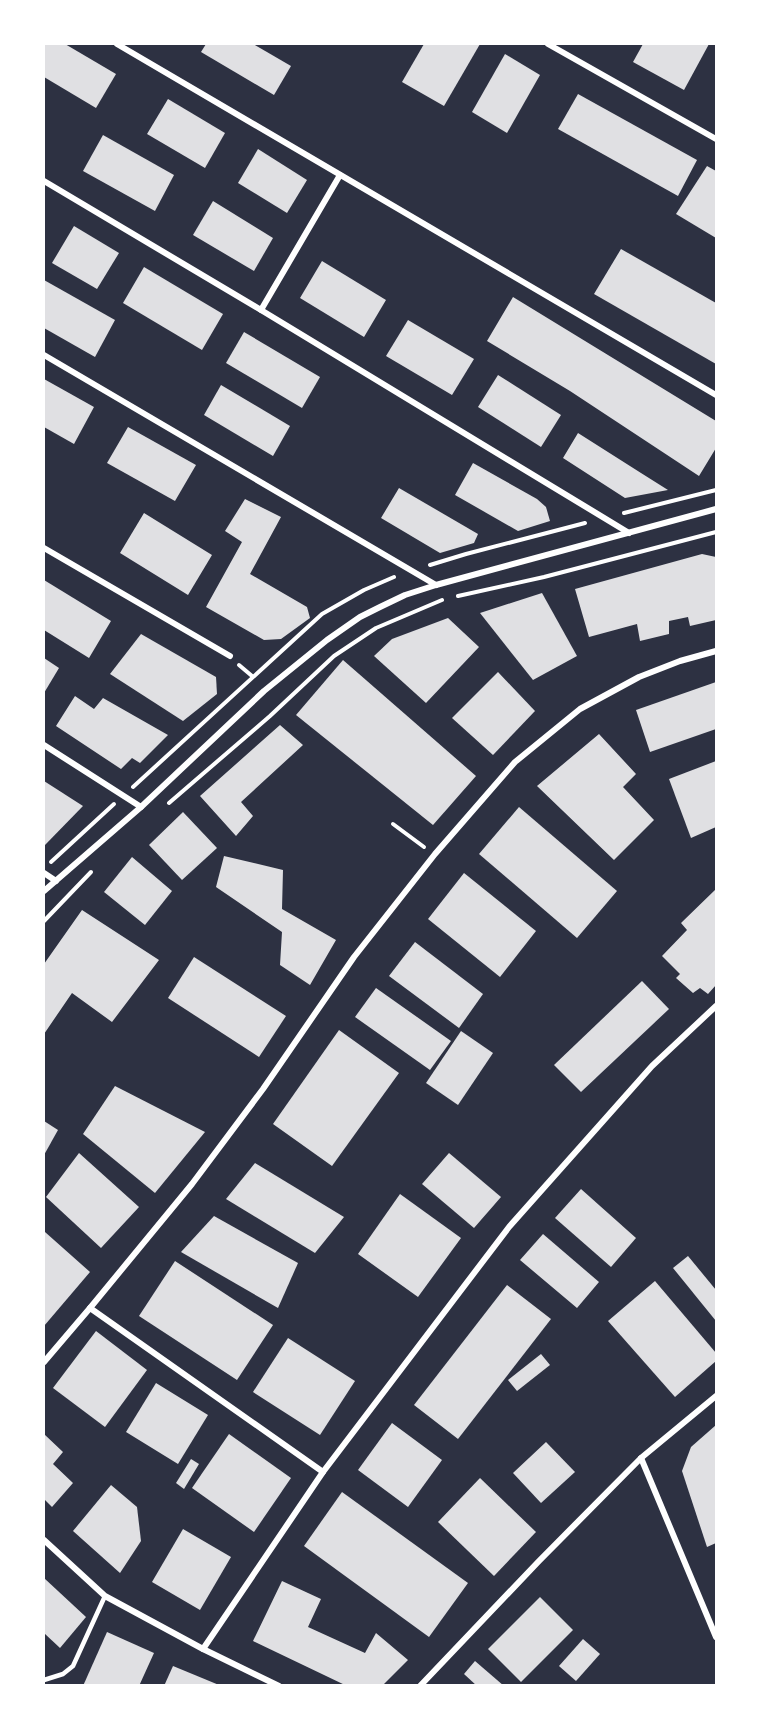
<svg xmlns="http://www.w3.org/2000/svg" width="760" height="1729" viewBox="0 0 760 1729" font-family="'DM Sans',sans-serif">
  <rect width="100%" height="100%" fill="#2d3142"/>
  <g fill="#e0e0e3">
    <polygon points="44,44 65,44 116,74 96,108 44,77"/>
    <polygon points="206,44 253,44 291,66 274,95 201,52"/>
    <polygon points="424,44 480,44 444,106 402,82"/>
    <polygon points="643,44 709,44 684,90 633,62"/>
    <polygon points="505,54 540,75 507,133 472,112"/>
    <polygon points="578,94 697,160 678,196 558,129"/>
    <polygon points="168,99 225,133 205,168 147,134"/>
    <polygon points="103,135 174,175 155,211 83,171"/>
    <polygon points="258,149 307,180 287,213 238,183"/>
    <polygon points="707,166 716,171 716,238 676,214"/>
    <polygon points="213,201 273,238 254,271 193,235"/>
    <polygon points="74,226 119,253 97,289 52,263"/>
    <polygon points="621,249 716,303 716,364 594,294"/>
    <polygon points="322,261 386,300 364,337 300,298"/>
    <polygon points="144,267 223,314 202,350 123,303"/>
    <polygon points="44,280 115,320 95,357 44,328"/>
    <polygon points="513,297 716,421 716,448 699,476 570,391 487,341"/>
    <polygon points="408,320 474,359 452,395 386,356"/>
    <polygon points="244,332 320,377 302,408 226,363"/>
    <polygon points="498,375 561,415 541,447 478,407"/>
    <polygon points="44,379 94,407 74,444 44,427"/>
    <polygon points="221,385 290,426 273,456 204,415"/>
    <polygon points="128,427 196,465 175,501 107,463"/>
    <polygon points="578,433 641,473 668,490 625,498 563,458"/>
    <polygon points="473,463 537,499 546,507 550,521 518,531 455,495"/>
    <polygon points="399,488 478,534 474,543 440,553 381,518"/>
    <polygon points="245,499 281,517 250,574 307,607 310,618 281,639 264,640 206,607 242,542 225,531"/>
    <polygon points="144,513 212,555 188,595 120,553"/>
    <polygon points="702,554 716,557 716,620 690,626 688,617 669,621 669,634 640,641 637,624 589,637 575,589"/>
    <polygon points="44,580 111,621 89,658 44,630"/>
    <polygon points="542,593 577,656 533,680 480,613"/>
    <polygon points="448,618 479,647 426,703 374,656 392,639"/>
    <polygon points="141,634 216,677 217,694 183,721 110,674"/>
    <polygon points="44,658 59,668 44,693"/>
    <polygon points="343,660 476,776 433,825 296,715"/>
    <polygon points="498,672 535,711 493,755 452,718"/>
    <polygon points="716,682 716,729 650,752 636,710"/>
    <polygon points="75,696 94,709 103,698 168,735 140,763 132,758 121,769 56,726"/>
    <polygon points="280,725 303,745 241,802 253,816 236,836 200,796"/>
    <polygon points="599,734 636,774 623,787 654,820 614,860 537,786"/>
    <polygon points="716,761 716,827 691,838 669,779"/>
    <polygon points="44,781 83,806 45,845 44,844"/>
    <polygon points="519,807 617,891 577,938 479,854"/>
    <polygon points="183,812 217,848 182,880 149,845"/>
    <polygon points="224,856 283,870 282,909 336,940 310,985 280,965 282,932 216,887"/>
    <polygon points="132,857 172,891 145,925 104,892"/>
    <polygon points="464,873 536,931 500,977 428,919"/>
    <polygon points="716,889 716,985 708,994 700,988 693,993 676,978 680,974 662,956 687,930 681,923"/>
    <polygon points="82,910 159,960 112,1022 72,993 44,1034 44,964"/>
    <polygon points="415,942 483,994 459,1028 389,976"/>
    <polygon points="194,957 286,1016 259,1057 168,998"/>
    <polygon points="642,981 669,1009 581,1092 554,1065"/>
    <polygon points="376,988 451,1041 430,1070 355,1017"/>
    <polygon points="339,1030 399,1073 332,1166 273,1124"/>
    <polygon points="461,1031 493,1053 458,1105 426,1083"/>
    <polygon points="115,1086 205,1132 155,1193 83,1134"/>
    <polygon points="44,1121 58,1130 44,1155"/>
    <polygon points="79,1153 139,1207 101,1248 46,1197"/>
    <polygon points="449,1153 501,1197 474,1228 422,1184"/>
    <polygon points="255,1163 344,1217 315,1253 226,1199"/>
    <polygon points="581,1189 636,1238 611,1267 555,1218"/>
    <polygon points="400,1194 461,1238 418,1297 358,1254"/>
    <polygon points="214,1216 298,1263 278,1308 181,1252"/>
    <polygon points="45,1232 90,1272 44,1326 44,1233"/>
    <polygon points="543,1234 599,1282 577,1308 520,1260"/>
    <polygon points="688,1256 716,1290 716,1321 673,1268"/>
    <polygon points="175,1261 273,1325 237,1380 139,1316"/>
    <polygon points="655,1281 716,1353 716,1361 675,1397 608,1321"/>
    <polygon points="507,1285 551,1319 458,1439 414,1405"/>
    <polygon points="96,1331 147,1370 105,1427 53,1388"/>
    <polygon points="288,1338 355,1381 320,1435 253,1392"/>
    <polygon points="541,1354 550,1365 517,1391 508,1380"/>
    <polygon points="156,1383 208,1415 178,1464 126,1432"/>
    <polygon points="392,1423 442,1460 408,1507 358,1470"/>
    <polygon points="716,1425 716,1543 707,1547 682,1471 691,1447"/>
    <polygon points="44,1434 63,1452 53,1464 73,1483 52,1507 44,1499"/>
    <polygon points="229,1434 291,1478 254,1532 192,1488"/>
    <polygon points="546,1442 575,1472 541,1503 513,1473"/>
    <polygon points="191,1459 199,1464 184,1489 176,1483"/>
    <polygon points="480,1478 536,1532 494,1576 438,1522"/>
    <polygon points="111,1485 137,1507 141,1541 120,1573 73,1531"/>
    <polygon points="342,1492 468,1583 429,1637 304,1546"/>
    <polygon points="183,1529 231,1557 200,1610 152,1582"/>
    <polygon points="44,1578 86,1617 60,1648 44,1633"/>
    <polygon points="282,1581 321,1599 308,1627 365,1653 376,1633 408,1660 382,1686 347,1686 253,1641"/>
    <polygon points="540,1597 573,1630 521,1682 488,1649"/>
    <polygon points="107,1632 154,1653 139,1686 83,1686"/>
    <polygon points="583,1639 600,1654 576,1681 559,1666"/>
    <polygon points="475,1661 504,1686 477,1686 464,1674"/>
    <polygon points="173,1666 219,1685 219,1686 164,1686"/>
  </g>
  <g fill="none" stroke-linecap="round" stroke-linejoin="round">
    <g stroke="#fff" stroke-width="4">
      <polyline points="624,513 716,490"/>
      <polyline points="430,565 466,554 585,523"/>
      <polyline points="458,596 544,577 716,532"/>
      <polyline points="239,665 252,676"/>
      <polyline points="133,787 322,614 364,590 394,577"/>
      <polyline points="169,803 270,716 334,656 376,628 442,600"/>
      <polyline points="393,824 424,847"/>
      <polyline points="51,862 114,804"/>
      <polyline points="44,921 91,872"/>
    </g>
    <polyline stroke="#fff" stroke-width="4.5" points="44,1680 63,1674 73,1666 105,1596"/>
    <g stroke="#fff" stroke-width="6">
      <polyline points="117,44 716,395"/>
      <polyline points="548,44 716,139"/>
      <polyline points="44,181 261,310 629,533"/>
      <polyline points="261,310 340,175"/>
      <polyline points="44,355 436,585"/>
      <polyline points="44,548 230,656"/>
      <polyline points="44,745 141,807"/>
      <polyline points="44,873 56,881"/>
      <polyline points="44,891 141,807 264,691 327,640 360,617 380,607 405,595 436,585 716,509"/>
      <polyline points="90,1308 323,1472"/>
      <polyline points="44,1362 90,1308 192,1184 263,1089 354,957 435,854 515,762 580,709 639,677 680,661 716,651"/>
      <polyline points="641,1458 716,1637"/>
      <polyline points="44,1540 105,1596 203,1649 279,1686"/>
      <polyline points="203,1649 323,1472 509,1227 652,1066 716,1006"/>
      <polyline points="420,1686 539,1561 641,1458 716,1396"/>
    </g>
  </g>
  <rect width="760" height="1729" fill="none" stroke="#ffffff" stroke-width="90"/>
</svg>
